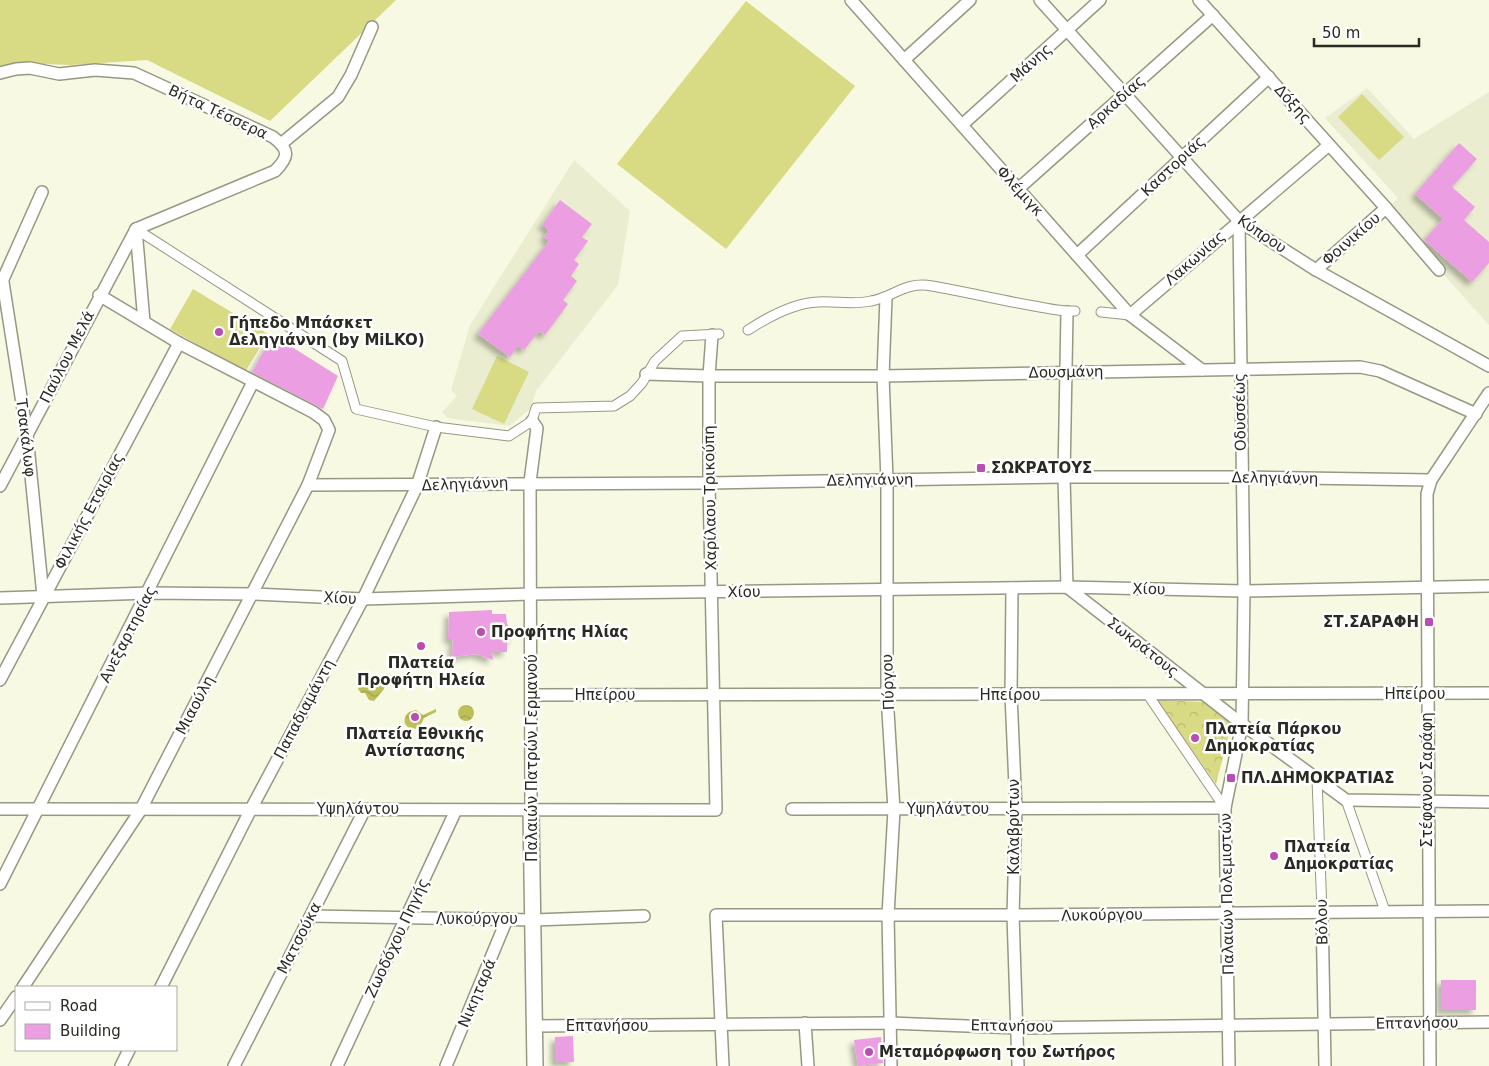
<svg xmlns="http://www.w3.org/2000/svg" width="1489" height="1066" font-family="'DejaVu Sans',sans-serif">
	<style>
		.built { fill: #ebedd0 }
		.grass { fill: #d8db83 }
		.forest { fill: url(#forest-crowns) }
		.water { fill: url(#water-waves) }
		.building { fill: #ec9ee2; filter: url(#shadow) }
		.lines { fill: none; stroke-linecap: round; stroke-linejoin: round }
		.pedestrian-casing { stroke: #979884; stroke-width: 11 }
		.minor-casing { stroke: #979884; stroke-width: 14 }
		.tertiary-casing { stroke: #979884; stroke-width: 18 }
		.pedestrian { stroke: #fff; stroke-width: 9 }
		.minor { stroke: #fff; stroke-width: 11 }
		.tertiary { stroke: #fff; stroke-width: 15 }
		.poi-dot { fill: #b94eb0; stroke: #fff; stroke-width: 2 }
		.labels { text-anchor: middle; stroke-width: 5; stroke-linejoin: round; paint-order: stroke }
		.street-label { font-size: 15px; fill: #292a22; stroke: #fff }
		.poi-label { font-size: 15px; font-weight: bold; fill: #292a22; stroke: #fff; text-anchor: start }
	</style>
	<defs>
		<pattern id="forest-crowns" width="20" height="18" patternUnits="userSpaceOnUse" patternTransform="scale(1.25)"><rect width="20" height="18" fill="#d8db83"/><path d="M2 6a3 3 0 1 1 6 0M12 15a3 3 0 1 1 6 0" fill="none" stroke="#b9bc71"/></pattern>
		<pattern id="water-waves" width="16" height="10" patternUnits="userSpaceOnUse" patternTransform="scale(1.25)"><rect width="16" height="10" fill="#bdbf58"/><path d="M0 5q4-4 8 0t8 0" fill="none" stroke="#a2a44c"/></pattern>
		<filter id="shadow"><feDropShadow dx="-4.5" dy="4.5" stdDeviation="2.5" flood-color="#0004"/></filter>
	</defs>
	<rect width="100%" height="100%" fill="#f8f9e3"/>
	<g class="built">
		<path d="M1367 88 1414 139 1489 92V325L1386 210 1398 198 1325 118Z"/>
		<path d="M574 160 630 211 618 285 536 391 531 408 510 426 447 418 442 412 457 396 451 390 470 325Z"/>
	</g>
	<g class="grass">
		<path d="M0 0H396L270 121 147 60 71 65 17 63 0 68Z"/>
		<path d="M746 1 855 86 726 249 617 164Z"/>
		<path d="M1362 94 1404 137 1379 160 1338 117Z"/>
		<path d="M193 289 268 334 245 372 170 329Z"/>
		<path d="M497 356 529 372 504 424 472 409Z"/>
	</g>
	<path class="forest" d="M1157 700 1207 702 1232 723 1216 784Z"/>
	<g class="water">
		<path d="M367 675 373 679 382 675 387 680 384 689 374 701 369 700 365 693H361L358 689 361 681Z"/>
		<circle cx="466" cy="713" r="8"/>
		<path d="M436 709V712L424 718 419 729 409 728C403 724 403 717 409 712L416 710 423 715Z"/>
	</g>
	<g class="building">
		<path d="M1459 143 1477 159 1452 187 1475 207 1464 220 1489 242V263L1472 282 1424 240 1443 219 1415 194Z"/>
		<path d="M560 200 592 224 582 237 588 241 574 260 579 264 571 276 577 281 563 300 568 304 545 335 539 331 524 350 518 346 510 357 478 334 549 241 544 237 549 230 542 225Z"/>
		<path d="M273 335 338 376 323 409 252 372Z"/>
		<path d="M492 610V614H506L507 624 513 630V637L507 643V652H492L493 660 476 654 452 657 453 639H448L449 612Z"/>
		<rect x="1441" y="980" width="35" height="30"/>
		<path d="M573 1036 574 1062H555V1037Z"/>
		<path d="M881 1037 883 1063 858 1066 854 1040Z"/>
	</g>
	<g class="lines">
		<defs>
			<g id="pedestrian">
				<path d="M136 229 342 361 356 409 436 427 509 436 532 421 536 408 614 406 630 396 642 383 655 361 682 336 719 334"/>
				<path d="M1101 312 1130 315"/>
				<path d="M748 330C768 317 793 303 818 302 836 301 853 305 871 301 894 297 905 281 932 286 966 292 1000 300 1034 306 1047 308 1061 312 1075 311"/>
				<path d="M1148 695 1225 808"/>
				<path d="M1317 779 1322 912"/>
				<path d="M1346 800 1385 911"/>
			</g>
			<g id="minor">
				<path d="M851 0 1130 315 1202 370"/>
				<path d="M1040 0 1239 221 1316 270 1489 366"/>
				<path d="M1199 0 1386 208 1439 270"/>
				<path d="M904 60 970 0"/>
				<path d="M0 73 16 69 30 68 59 74 95 70 134 73 273 137C290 150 289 157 275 171L136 229"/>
				<path d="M962 125 1100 0"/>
				<path d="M281 144 338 97 351 75 372 27"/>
				<path d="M1018 189 1213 15"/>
				<path d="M136 229 144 322"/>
				<path d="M1077 255 1269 77"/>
				<path d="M1316 270 1386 208"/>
				<path d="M0 280 3 282 27 435 43 596"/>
				<path d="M0 286 42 192"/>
				<path d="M886 298 883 376 887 480V695L894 810 888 915 891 1066"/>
				<path d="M1067 312 1064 477 1067 587"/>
				<path d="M1130 315 1329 145"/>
				<path d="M646 374 709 376H883L1360 367 1380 371 1476 414"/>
				<path d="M308 485 709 483 1064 477H1241L1431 480"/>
				<path d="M0 486 136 229"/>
				<path d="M1067 587 1242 724 1346 800 1489 802"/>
				<path d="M1012 588 1011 695 1016 809 1013 915 1018 1066"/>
				<path d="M0 598 149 593 253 594 363 599 531 594 1067 587 1244 591 1489 586"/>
				<path d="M0 680 179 343"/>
				<path d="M531 695 1489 693"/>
				<path d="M0 809 716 810 709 483V376L712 335"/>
				<path d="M792 809 1225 808"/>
				<path d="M531 811 530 482 537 428 532 421"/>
				<path d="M0 884 253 382"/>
				<path d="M1322 912 1325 1066"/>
				<path d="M311 916 534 920 644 916"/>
				<path d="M23 987 140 811 308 485 329 430 324 420 313 412 179 343 99 295"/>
				<path d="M161 987 251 809 363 599 417 486 436 427"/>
				<path d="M0 1020 16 997"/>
				<path d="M805 1023 808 1066"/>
				<path d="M534 1026 890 1023 1018 1028 1489 1022"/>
				<path d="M121 1066 129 1050"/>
				<path d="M234 1066 365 809"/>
				<path d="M337 1066 456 810"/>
				<path d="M446 1066 507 919"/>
				<path d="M723 1066 716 915H1013L1489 911"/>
				<path d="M1229 1066 1225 808 1242 724 1244 591 1239 221"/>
				<path d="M1430 1066 1427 494 1431 480 1489 393"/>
			</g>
			<path id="tertiary" d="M531 811 535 1066"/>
		</defs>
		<use href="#pedestrian" class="pedestrian-casing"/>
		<use href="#minor" class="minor-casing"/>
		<use href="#tertiary" class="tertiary-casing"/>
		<use href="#pedestrian" class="pedestrian"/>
		<use href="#minor" class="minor"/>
		<use href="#tertiary" class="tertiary"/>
	</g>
	<g class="poi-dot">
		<circle cx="219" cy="332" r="5"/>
		<rect x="976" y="463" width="10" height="10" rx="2.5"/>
		<rect x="1424" y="617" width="10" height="10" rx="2.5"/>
		<circle cx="481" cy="632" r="5"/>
		<circle cx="421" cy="646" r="5"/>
		<circle cx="415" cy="717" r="5"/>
		<circle cx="1195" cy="738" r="5"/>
		<rect x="1226" y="773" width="10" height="10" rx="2.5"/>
		<circle cx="1274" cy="856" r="5"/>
		<circle cx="869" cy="1052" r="5"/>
	</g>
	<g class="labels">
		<g class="street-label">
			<text transform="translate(1031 63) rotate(-42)" y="5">Μάνης</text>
			<text transform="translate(1116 102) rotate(-42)" y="5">Αρκαδίας</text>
			<text transform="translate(1293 104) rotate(48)" y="5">Δόξης</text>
			<text transform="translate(218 112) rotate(25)" y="5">Βήτα Τέσσερα</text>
			<text transform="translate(1173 166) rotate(-43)" y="5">Καστοριάς</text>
			<text transform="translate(1020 191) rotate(48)" y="5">Φλέμιγκ</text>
			<text transform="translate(1262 234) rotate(34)" y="5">Κύπρου</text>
			<text transform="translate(1351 239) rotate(-41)" y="5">Φοινικίου</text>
			<text transform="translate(1195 258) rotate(-41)" y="5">Λακωνίας</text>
			<text transform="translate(67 357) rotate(-63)" y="5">Παύλου Μελά</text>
			<text transform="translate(1066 372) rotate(-1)" y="5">Δουσμάνη</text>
			<text transform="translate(1240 412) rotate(-91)" y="5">Οδυσσέως</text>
			<text transform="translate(26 438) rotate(83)" y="5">Τσακάλωφ</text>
			<text transform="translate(1275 478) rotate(1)" y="5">Δεληγιάννη</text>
			<text transform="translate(870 480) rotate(-1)" y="5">Δεληγιάννη</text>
			<text transform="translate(465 484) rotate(-2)" y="5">Δεληγιάννη</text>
			<text transform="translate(710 498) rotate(-91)" y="5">Χαρίλαου Τρικούπη</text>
			<text transform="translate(89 511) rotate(-62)" y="5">Φιλικής Εταιρίας</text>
			<text transform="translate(1149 589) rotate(1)" y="5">Χίου</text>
			<text transform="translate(744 592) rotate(-1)" y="5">Χίου</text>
			<text transform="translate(340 598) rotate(3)" y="5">Χίου</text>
			<text transform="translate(128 634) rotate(-63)" y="5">Ανεξαρτησίας</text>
			<text transform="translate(1143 647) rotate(38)" y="5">Σωκράτους</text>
			<text transform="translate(888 682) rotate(-92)" y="5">Πύργου</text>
			<text x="1415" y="699">Ηπείρου</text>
			<text x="605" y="700">Ηπείρου</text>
			<text x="1010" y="700">Ηπείρου</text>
			<text transform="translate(195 705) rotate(-62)" y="5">Μιαούλη</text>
			<text transform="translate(304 709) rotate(-62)" y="5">Παπαδιαμάντη</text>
			<text transform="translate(532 758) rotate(-90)" y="5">Παλαιών Πατρών Γερμανού</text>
			<text transform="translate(1427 780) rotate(-90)" y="5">Στέφανου Σαράφη</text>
			<text x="358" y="814">Υψηλάντου</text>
			<text x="948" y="814">Υψηλάντου</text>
			<text transform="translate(1014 827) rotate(-90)" y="5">Καλαβρύτων</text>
			<text transform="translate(1227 894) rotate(-91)" y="5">Παλαιών Πολεμιστών</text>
			<text transform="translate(1102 915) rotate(-1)" y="5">Λυκούργου</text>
			<text x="477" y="924">Λυκούργου</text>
			<text transform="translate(1322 922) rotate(-91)" y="5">Βόλου</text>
			<text transform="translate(299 938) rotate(-63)" y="5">Ματσούκα</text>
			<text transform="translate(397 938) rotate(-65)" y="5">Ζωοδόχου Πηγής</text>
			<text transform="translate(477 993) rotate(-67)" y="5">Νικηταρά</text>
			<text transform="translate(1417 1023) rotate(-1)" y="5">Επτανήσου</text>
			<text x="607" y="1031">Επτανήσου</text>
			<text transform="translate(1012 1026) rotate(1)" y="5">Επτανήσου</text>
		</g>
		<g class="poi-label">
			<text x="229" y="328">Γήπεδο Μπάσκετ<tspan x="229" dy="17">Δεληγιάννη (by MiLKO)</tspan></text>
			<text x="991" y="473">ΣΩΚΡΑΤΟΥΣ</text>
			<text x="1419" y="627" text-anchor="end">ΣΤ.ΣΑΡΑΦΗ</text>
			<text x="491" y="637">Προφήτης Ηλίας</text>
			<text x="421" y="668" text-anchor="middle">Πλατεία<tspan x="421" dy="17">Προφήτη Ηλεία</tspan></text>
			<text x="1205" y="734">Πλατεία Πάρκου<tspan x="1205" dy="17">Δημοκρατίας</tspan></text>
			<text x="415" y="739" text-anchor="middle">Πλατεία Εθνικής<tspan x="415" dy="17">Αντίστασης</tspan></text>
			<text x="1241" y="783">ΠΛ.ΔΗΜΟΚΡΑΤΙΑΣ</text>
			<text x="1284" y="852">Πλατεία<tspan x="1284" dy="17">Δημοκρατίας</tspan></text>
			<text x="879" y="1057">Μεταμόρφωση του Σωτήρος</text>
		</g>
	</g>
	<rect x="15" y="986" width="162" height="65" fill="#ffffff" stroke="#a9aaa7"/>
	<rect x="25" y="1002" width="25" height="8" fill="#ffffff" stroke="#a9aaa7"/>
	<text x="60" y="1011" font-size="15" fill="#292a22">Road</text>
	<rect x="25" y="1024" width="25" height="15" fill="#ec9ee2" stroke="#a9aaa7"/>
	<text x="60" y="1036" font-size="15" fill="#292a22">Building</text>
	<path d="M1314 38v8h105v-8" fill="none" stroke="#292a22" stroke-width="2.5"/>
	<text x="1322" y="38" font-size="15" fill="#292a22" stroke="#ffffff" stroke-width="4" paint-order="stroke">50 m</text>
</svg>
